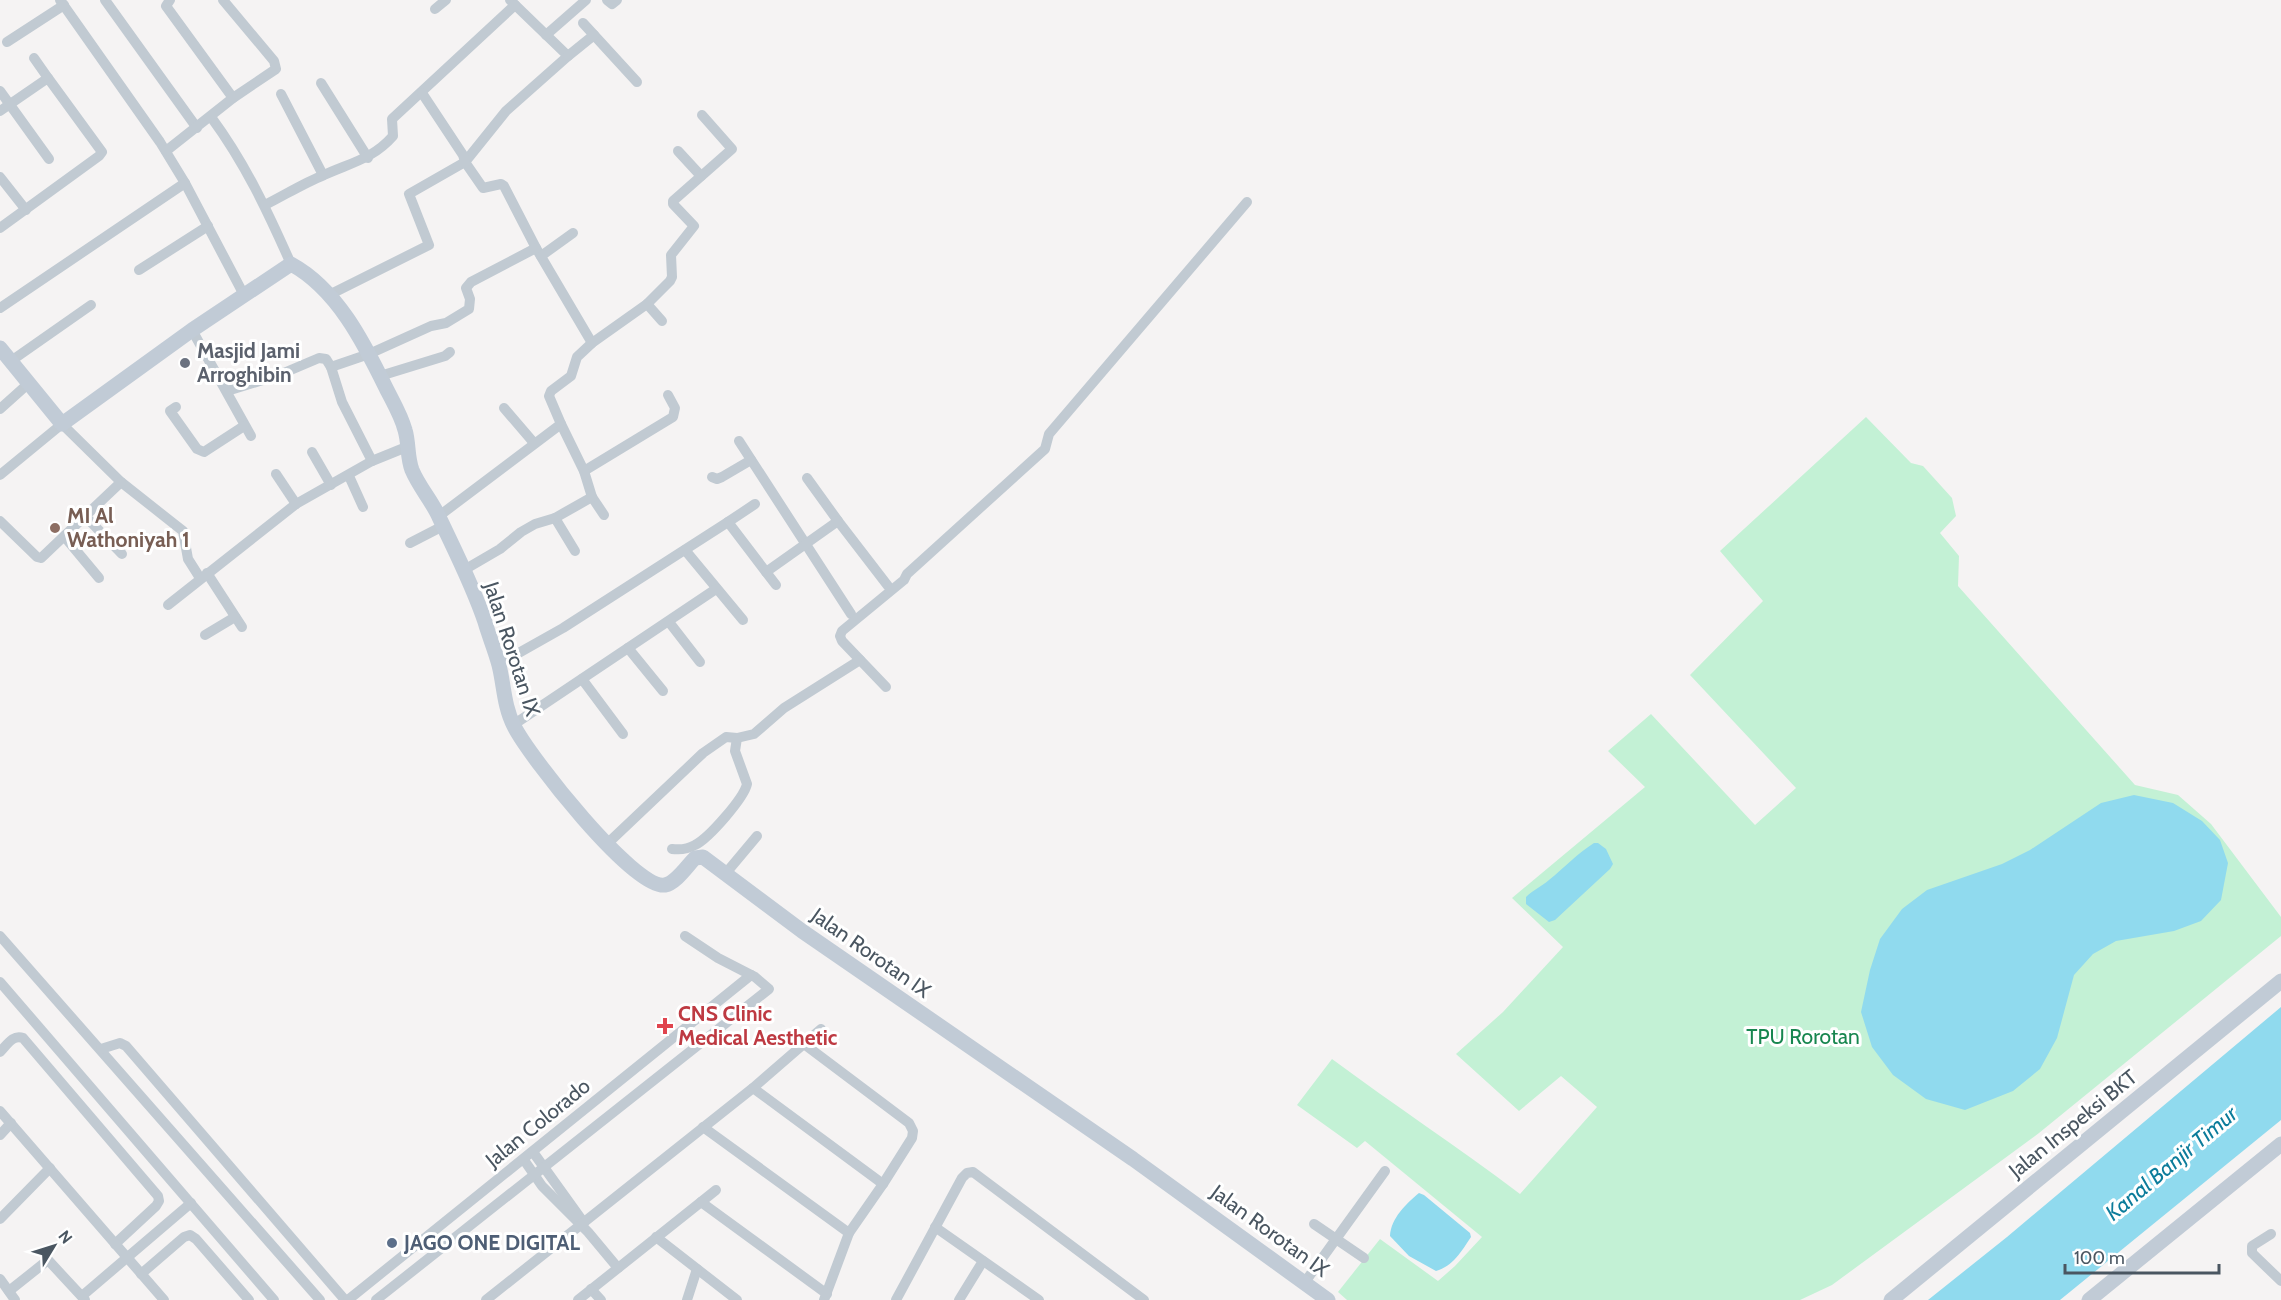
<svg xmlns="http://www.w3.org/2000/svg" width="2281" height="1300" font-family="Cabin,sans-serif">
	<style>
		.green { fill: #c3f1d5 }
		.water { fill: #90daee }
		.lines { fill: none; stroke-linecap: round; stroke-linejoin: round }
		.street { stroke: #c1cad2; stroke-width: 10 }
		.secondary { stroke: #c1cbd6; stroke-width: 15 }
		.worship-dot { fill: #6b7280; stroke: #fff; stroke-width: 2 }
		.education-dot { fill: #8d6e63; stroke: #fff; stroke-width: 2 }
		.health-dot { fill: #e0444e; stroke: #fff; stroke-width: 2 }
		.service-dot { fill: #5c6f8a; stroke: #fff; stroke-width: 2 }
		.labels { text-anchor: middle; stroke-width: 6; stroke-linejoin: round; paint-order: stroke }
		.worship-label { font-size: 21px; font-weight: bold; fill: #5b616d; stroke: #fff; text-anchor: start }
		.education-label { font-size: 21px; font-weight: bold; fill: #785e54; stroke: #fff; text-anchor: start }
		.street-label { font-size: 21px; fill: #4a5661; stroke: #fff }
		.health-label { font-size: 21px; font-weight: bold; fill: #be3a42; stroke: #fff; text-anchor: start }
		.park-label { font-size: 21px; fill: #17864f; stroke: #fff }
		.service-label { font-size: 21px; font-weight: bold; fill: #4e5e75; stroke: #fff; text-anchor: start }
		.water-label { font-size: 22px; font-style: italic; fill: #0c7c9b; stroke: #fff }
	</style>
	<rect width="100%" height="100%" fill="#f5f3f3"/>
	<path class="green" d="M1866 417 1911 463 1923 466 1952 498 1956 516 1940 533 1959 556 1958 586 2135 785 2178 795 2211 824 2281 917V936L2039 1133 1832 1285 1800 1300H1347L1338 1292 1380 1239 1438 1281 1455 1266 1482 1237 1365 1141 1357 1148 1297 1105 1332 1059C1394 1105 1458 1147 1520 1194L1597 1107 1561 1076 1519 1111 1456 1054 1503 1012 1563 947 1512 898 1645 787 1608 751 1651 714 1755 825 1796 788 1690 675 1763 601 1720 551Z"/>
	<g class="water">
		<path d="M2134 795 2173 803 2202 821 2220 840 2228 863 2221 900 2201 921 2174 931 2116 941 2093 954 2074 975 2057 1038 2040 1069 2013 1091 1965 1110 1926 1099 1893 1075 1872 1047 1861 1012 1870 970 1880 939 1902 909 1927 890 2002 864 2030 850 2101 803Z"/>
		<path d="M1594 843H1598L1606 849 1613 864 1610 869 1555 920 1549 922 1526 904V897C1533 890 1542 886 1549 880 1565 867 1577 854 1594 843Z"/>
		<path d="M2281 1007V1120L2060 1300H1928L2007 1237Z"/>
		<path d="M1419 1193 1424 1195 1470 1233 1471 1237C1461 1252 1453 1266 1436 1271L1409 1256 1390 1236C1391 1218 1406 1204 1419 1193Z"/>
	</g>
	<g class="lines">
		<g class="street">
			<path d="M60 0 160 142 185 183 244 295"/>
			<path d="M105 0 197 128"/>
			<path d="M170 0 166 6 233 98"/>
			<path d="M510 0 568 56 506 111 465 162 483 188 501 184 504 186 536 248 592 343"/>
			<path d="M607 0 612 4 617 0"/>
			<path d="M435 9 446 0"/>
			<path d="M583 23 637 82"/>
			<path d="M546 35 586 0"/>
			<path d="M7 42 64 5"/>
			<path d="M568 56 594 35"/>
			<path d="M34 58 48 78"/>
			<path d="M321 83 368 158"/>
			<path d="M0 91 49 159"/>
			<path d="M281 94 323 175"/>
			<path d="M0 111 48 78 102 152 99 156 0 228"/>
			<path d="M211 117C245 163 268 212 291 264"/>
			<path d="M166 151 233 98 276 69 274 61 223 0"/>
			<path d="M678 151 701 176"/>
			<path d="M0 177 26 210"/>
			<path d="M265 205C285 195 304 183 324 175 350 163 373 159 393 136L392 119 515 5"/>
			<path d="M541 256 573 233"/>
			<path d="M139 270 208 226"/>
			<path d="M329 295 429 245 409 194 465 162 463 155 422 93"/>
			<path d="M647 304 662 321"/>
			<path d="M0 308 185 183"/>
			<path d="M192 330 251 436"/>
			<path d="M11 361 91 305"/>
			<path d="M331 367 342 402 372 461"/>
			<path d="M380 376 445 356 450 352"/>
			<path d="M227 391 279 375 319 358 326 359 331 367 369 354 431 326 446 323 469 309 470 299 466 288 471 282 536 248"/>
			<path d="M176 407 170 411 197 449 204 452 244 426"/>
			<path d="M504 408 534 443"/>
			<path d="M0 409 29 383"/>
			<path d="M739 441 851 614"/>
			<path d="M312 452 331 485"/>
			<path d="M584 471 673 417 675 408 668 395"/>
			<path d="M276 474 296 504"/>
			<path d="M0 475 62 424 121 482 183 531 188 559 200 578"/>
			<path d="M349 476 363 507"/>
			<path d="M712 477 717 479 722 477 751 460"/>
			<path d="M807 478 838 521"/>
			<path d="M592 497 604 515"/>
			<path d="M85 516 122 554"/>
			<path d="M439 516 561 424 549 396 551 391 571 376 577 357 592 343 647 304 670 281 672 277 671 255 694 226 673 204V201L732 149 702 115"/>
			<path d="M555 518 575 551"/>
			<path d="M0 521 37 557 41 558 121 482"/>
			<path d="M728 522 755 504"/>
			<path d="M64 536 99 578"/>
			<path d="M410 543 443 526"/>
			<path d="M685 550 743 620"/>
			<path d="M464 570 500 549 521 532 535 524 555 518 592 497 584 471 561 424"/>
			<path d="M766 572 776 585"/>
			<path d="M207 573 242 627"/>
			<path d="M168 605 296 504 372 461 409 446"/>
			<path d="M669 622 700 662"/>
			<path d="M205 635 235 617"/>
			<path d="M628 648 663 691"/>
			<path d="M499 664 563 628 728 522 766 572 838 521 888 586"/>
			<path d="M582 679 623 734"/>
			<path d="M886 687 842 641 840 636 842 631 904 580 907 574 1045 449 1049 434 1247 202"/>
			<path d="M513 725 716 589"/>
			<path d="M607 844 703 753 726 737 737 738"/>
			<path d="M672 849C680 850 688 849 695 845 709 838 744 798 747 784L735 751 737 738 754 734 784 708 860 660"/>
			<path d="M726 873 757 836"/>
			<path d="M0 936 320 1300"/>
			<path d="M0 982 274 1300"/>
			<path d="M804 1044 909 1123 913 1131 912 1138 883 1184 849 1233 824 1300"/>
			<path d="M101 1049 120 1043 126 1046 345 1300"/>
			<path d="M0 1052C7 1045 13 1034 23 1038L158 1196 159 1201 156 1206 115 1244"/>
			<path d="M753 1088 883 1184"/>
			<path d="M0 1111 164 1300"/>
			<path d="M703 1127 849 1233"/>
			<path d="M0 1135 11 1123"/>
			<path d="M533 1152 584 1223"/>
			<path d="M524 1160 542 1186 588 1232 618 1268"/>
			<path d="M701 1202 716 1190"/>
			<path d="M0 1219 50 1168"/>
			<path d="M1314 1224 1364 1258"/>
			<path d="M935 1227 1039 1300"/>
			<path d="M2271 1234 2252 1246V1253L2281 1281"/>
			<path d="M656 1237 737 1300"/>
			<path d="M141 1274 184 1237 190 1235 196 1239 249 1300"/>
			<path d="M0 1279 15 1300"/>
			<path d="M1305 1282 1385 1171"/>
			<path d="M591 1289 601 1300"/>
			<path d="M9 1291 48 1260 85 1300"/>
			<path d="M82 1296 191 1203"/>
			<path d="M348 1300 751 975"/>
			<path d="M376 1300 769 989 755 977 718 958 685 936"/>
			<path d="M486 1300 753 1088 821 1029"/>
			<path d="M578 1300 701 1202 827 1294"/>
			<path d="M687 1300 697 1269"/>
			<path d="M896 1300 962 1178 967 1173 973 1172 1144 1300"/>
			<path d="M959 1300 983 1261"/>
		</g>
		<g class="secondary">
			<path d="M0 348 62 424 192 330 291 264C337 289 364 343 386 388 393 402 401 415 405 430 409 443 407 457 412 470 419 487 432 501 439 517 455 551 473 586 485 622 489 636 495 650 499 665 504 685 504 707 514 726 528 755 634 890 665 885 676 883 687 866 695 858L703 857 802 931 1133 1159 1328 1300"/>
			<path d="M1891 1300 2281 981"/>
			<path d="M2089 1300 2281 1144"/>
		</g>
	</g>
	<circle class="worship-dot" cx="185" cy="363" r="6"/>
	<circle class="education-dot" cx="55" cy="528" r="6"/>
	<path class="health-dot" d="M662 1017h6v6h6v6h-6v6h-6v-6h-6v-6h6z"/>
	<circle class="service-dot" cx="392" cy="1243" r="6"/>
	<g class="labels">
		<g class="worship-label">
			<text x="197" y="358">Masjid Jami<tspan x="197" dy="24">Arroghibin</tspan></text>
		</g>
		<g class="education-label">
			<text x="67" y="523">MI Al<tspan x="67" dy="24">Wathoniyah 1</tspan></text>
		</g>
		<g class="street-label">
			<text transform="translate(512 649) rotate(72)" y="7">Jalan Rorotan IX</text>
			<text transform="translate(871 953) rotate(35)" y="7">Jalan Rorotan IX</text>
			<text transform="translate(538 1123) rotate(-39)" y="7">Jalan Colorado</text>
			<text transform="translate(2073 1124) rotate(-39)" y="7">Jalan Inspeksi BKT</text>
			<text transform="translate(1270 1231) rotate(36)" y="7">Jalan Rorotan IX</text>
		</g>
		<g class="health-label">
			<text x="678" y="1021">CNS Clinic<tspan x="678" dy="24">Medical Aesthetic</tspan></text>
		</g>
		<g class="park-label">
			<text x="1803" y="1044">TPU Rorotan</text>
		</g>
		<g class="service-label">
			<text x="404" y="1250">JAGO ONE DIGITAL</text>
		</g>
		<g class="water-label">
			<text transform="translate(2171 1163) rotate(-40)" y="8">Kanal Banjir Timur</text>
		</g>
	</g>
	<g transform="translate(54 1246) rotate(52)" stroke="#ffffff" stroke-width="4.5" paint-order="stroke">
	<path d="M0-4.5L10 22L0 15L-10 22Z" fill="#4a5661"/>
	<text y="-9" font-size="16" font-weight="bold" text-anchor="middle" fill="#4a5661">N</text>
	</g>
	<path d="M2065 1264v9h154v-9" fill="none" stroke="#4a5661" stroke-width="3"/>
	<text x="2074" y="1264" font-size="18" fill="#4a5661" stroke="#ffffff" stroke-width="4.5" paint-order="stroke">100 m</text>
</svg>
